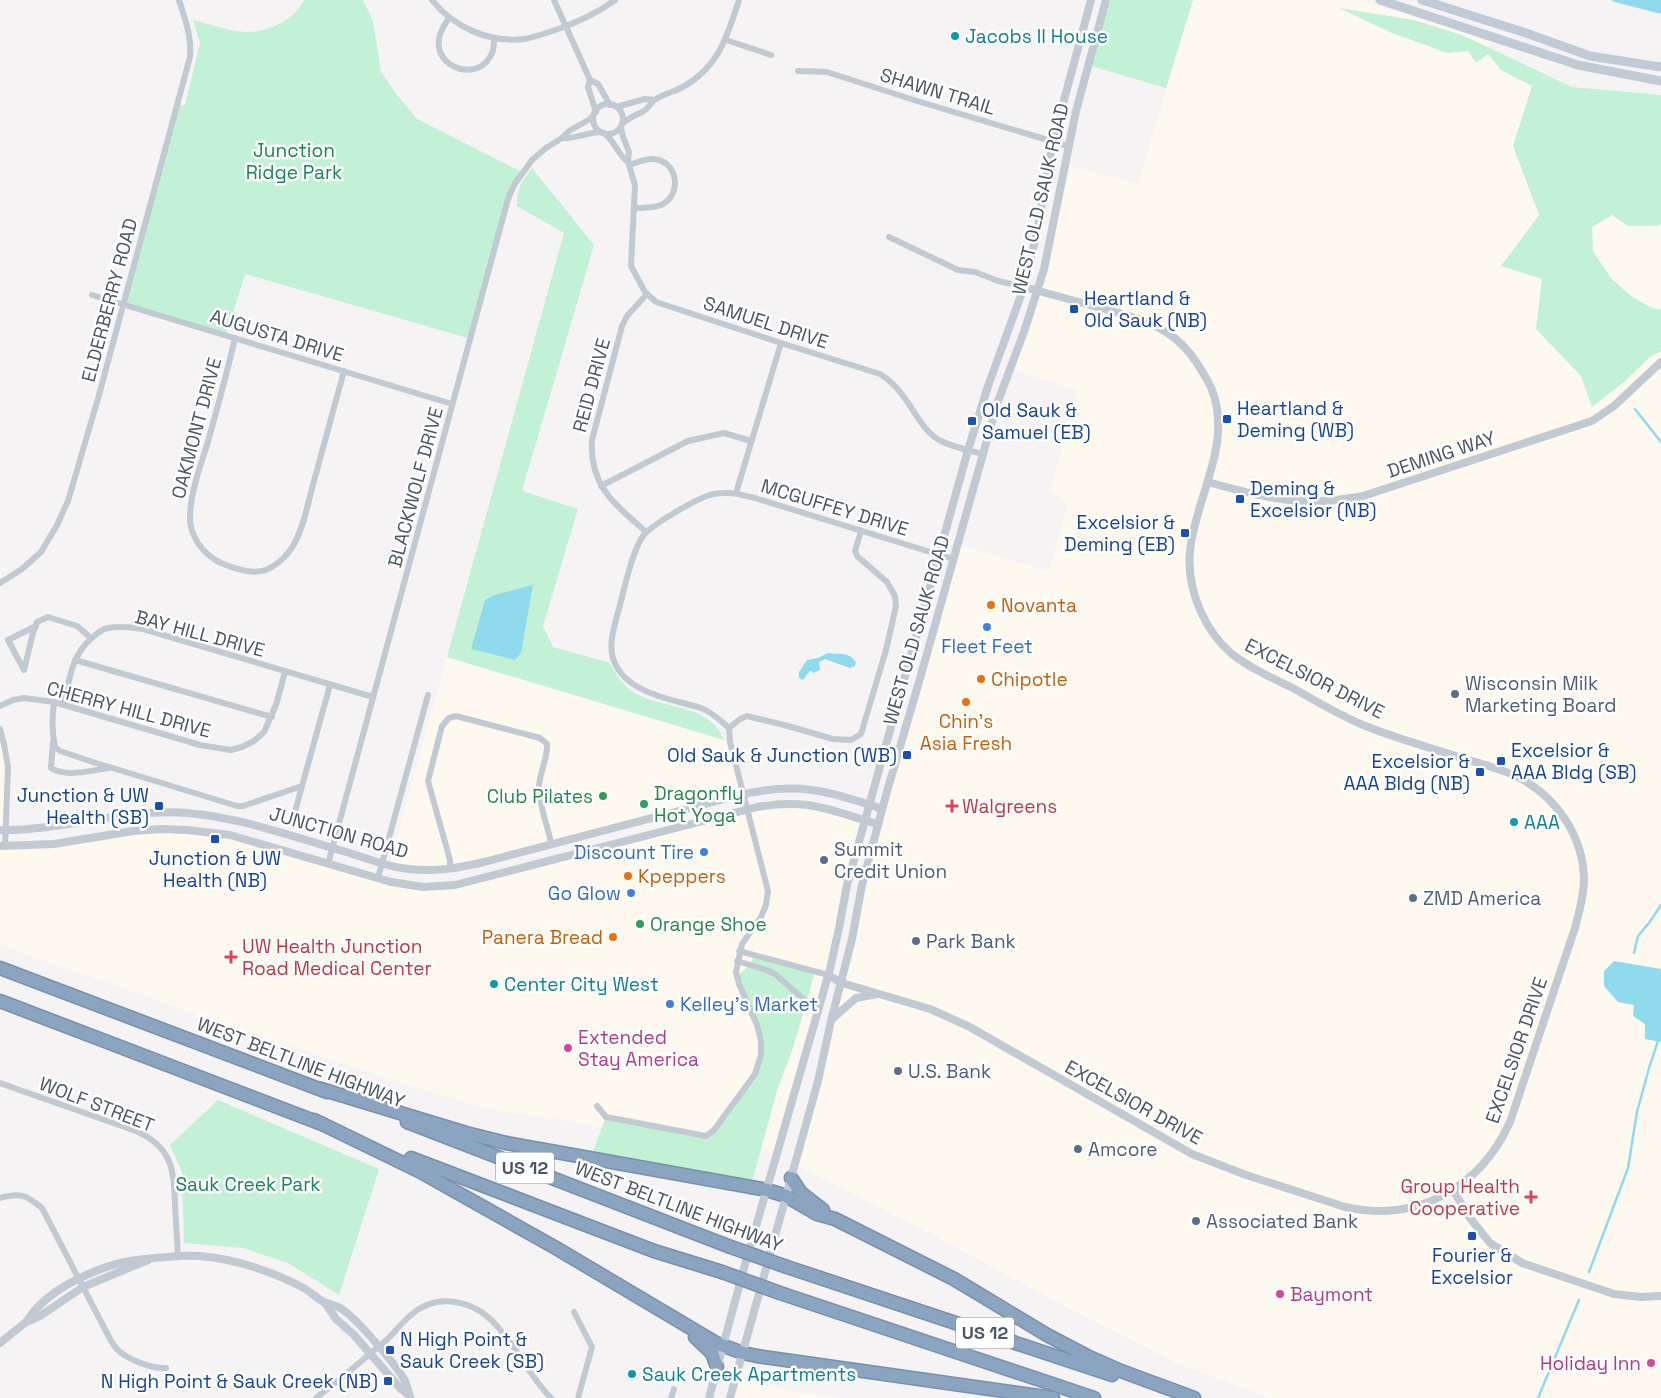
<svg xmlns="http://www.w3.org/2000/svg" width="1661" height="1398" font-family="'Space Grotesk',sans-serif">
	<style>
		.commercial { fill: #fdf9ef }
		.green { fill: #c3f1d5 }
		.water { fill: #90daee }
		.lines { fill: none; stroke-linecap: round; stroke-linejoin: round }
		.stream { stroke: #90daee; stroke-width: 2.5 }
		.motorway-casing { stroke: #7690ad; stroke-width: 15 }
		.minor { stroke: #c1cad2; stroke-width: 6 }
		.tertiary { stroke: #c1cad2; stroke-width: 8 }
		.secondary { stroke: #c1cbd6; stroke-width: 9 }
		.motorway { stroke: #8ba5c1; stroke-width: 12 }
		.motorway-bridge-casing { stroke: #7690ad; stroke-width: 15; stroke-linecap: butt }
		.motorway-bridge { stroke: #8ba5c1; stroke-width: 12 }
		.culture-dot { fill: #0f9aa8; stroke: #fff; stroke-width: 2 }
		.transit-dot { fill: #1a4fb4; stroke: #fff; stroke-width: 2 }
		.food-dot { fill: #e8710a; stroke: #fff; stroke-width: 2 }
		.shop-dot { fill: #3f7fe0; stroke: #fff; stroke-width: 2 }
		.service-dot { fill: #5c6f8a; stroke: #fff; stroke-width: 2 }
		.leisure-dot { fill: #2e9e5b; stroke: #fff; stroke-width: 2 }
		.health-dot { fill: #e0444e; stroke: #fff; stroke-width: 2 }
		.hotel-dot { fill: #d1479c; stroke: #fff; stroke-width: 2 }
		.labels { text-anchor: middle; stroke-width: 5; stroke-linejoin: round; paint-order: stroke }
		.shield { fill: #fff; stroke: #808990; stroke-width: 1 }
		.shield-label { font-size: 18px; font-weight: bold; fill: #4a5661 }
		.culture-label { font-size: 19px; fill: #0d838f; stroke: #fff; text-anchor: start }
		.street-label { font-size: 19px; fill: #4a5661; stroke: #fff }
		.park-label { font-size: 19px; fill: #17864f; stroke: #fff }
		.transit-label { font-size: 19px; fill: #164399; stroke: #fff; text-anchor: start }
		.food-label { font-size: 19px; fill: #c56008; stroke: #fff; text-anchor: start }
		.shop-label { font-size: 19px; fill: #366cbe; stroke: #fff; text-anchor: end }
		.service-label { font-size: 19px; fill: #4e5e75; stroke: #fff; text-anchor: start }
		.leisure-label { font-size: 19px; fill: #27864d; stroke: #fff; text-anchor: start }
		.health-label { font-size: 19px; fill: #be3a42; stroke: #fff; text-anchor: start }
		.hotel-label { font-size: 19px; fill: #b23c85; stroke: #fff; text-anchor: start }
	</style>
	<rect width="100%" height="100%" fill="#f5f3f3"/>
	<g class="commercial">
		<path d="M1193 0H1360L1472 35 1489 42 1488 54 1532 86 1513 146 1661 191V1398H1270L1176 1363 1036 1291 922 1229 794 1164 862 885 958 545 1049 571 1068 504 1050 491 1078 391 1010 368 1038 291 1064 165 1138 184Z"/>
		<path d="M447 657 730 742 744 794 450 869 389 865Z"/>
		<path d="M0 729 8 767 6 830H0Z"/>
		<path d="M794 804 865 820 839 928 776 1154 478 1107 264 1038 0 945V847L30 846 133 831 208 832 391 882 437 887 757 807Z"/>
		<path d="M735 1377 795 1392 844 1398H730Z"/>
	</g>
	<g class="green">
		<path d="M304 0H363L373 21 381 72 397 95 417 119 522 172 514 185 471 339 245 274 226 335 123 303 177 105H185L200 43 193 20C224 28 249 40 279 24 291 18 298 11 304 0Z"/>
		<path d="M1106 0H1193L1166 88 1088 65Z"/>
		<path d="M1339 8 1414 20 1462 35 1572 87 1661 95V224L1658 226H1628L1612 215 1592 227 1593 251 1611 278 1631 296 1650 307 1661 310V351L1650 357 1624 382 1592 407 1581 376 1536 329 1542 279 1501 266 1539 215 1513 146 1532 86 1501 70 1488 54 1476 63 1468 51 1447 53 1392 33Z"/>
		<path d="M532 168 594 245 522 491 578 509 543 626 553 647 610 663C616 675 623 686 635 693 664 710 710 703 724 740L447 657 564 233 517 206C516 189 522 181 532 168Z"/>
		<path d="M754 955 815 972 794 1045 777 1091 753 1178 750 1184 590 1159 606 1117 705 1135 714 1130 755 1074 761 1041 736 977 750 965Z"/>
		<path d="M218 1100 379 1169 339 1295 288 1263 243 1248 184 1243 182 1172 170 1145Z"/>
	</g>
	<g class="water">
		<path d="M1611 0H1661V14L1615 2Z"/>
		<path d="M533 585 521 653 515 660 471 649 485 600 495 595Z"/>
		<path d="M828 653C840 655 848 651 856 662L855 666 850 668 825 659 819 662 820 670 813 673 812 671H810L803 680 799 678V672L807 660 818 658Z"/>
		<path d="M1614 961 1661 969V1042L1645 1039V1024L1633 1016 1634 1005 1618 1002 1604 986V971Z"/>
	</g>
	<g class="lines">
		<g class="stream">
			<path d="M1635 409 1661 442"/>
			<path d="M1634 953 1638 936 1649 923 1661 905"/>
			<path d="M1589 1272 1628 1168 1637 1112 1649 1068 1658 1041 1661 1037"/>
			<path d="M1538 1398 1579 1300"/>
		</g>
		<defs>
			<g id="motorway">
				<path d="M0 968 327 1092"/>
				<path d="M0 1001 322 1124"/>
				<path d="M321 1089 466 1133 506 1143 767 1190 786 1196 817 1214 835 1219 954 1279 1047 1335 1087 1356 1121 1371 1194 1398"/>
				<path d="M314 1120 419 1171 556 1248 716 1343 743 1353 757 1356 1053 1398"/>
				<path d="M407 1122 728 1246"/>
				<path d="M411 1158 654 1251 722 1272"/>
				<path d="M791 1178 801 1193 823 1210"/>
				<path d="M787 1267 1112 1375"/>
				<path d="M780 1293 1094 1398"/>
				<path d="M695 1337 712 1353 717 1367"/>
			</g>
		</defs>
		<use href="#motorway" class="motorway-casing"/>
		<g class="minor">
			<path d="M432 0C453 27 489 43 524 39 536 37 549 32 561 28 580 21 599 12 615 0"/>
			<path d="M554 0 590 80 598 84 610 105"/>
			<path d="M449 18C445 24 440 31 439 39 434 69 480 83 492 53 494 49 494 42 494 38"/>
			<path d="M726 40 771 55"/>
			<path d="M798 71 827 72 917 101 1068 146"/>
			<path d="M590 80 588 87 596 112"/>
			<circle cx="608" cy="119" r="15"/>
			<path d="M616 107 645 99 654 100"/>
			<path d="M622 124C629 117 638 115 645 110 650 107 651 101 656 99 664 94 673 92 681 88 718 68 727 38 739 0"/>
			<path d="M621 127 622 134 629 152 628 162 635 185 631 266 645 292 656 302 781 343 880 374C888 379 894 384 900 392 913 407 921 429 939 440 952 447 968 450 983 454"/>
			<path d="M604 133C615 141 617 154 628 162"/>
			<path d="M562 138C576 139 587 132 601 132"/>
			<path d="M629 165C636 163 644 159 652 159 677 159 684 194 661 205 653 208 643 208 634 208"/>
			<path d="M889 237 958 270 975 272 998 281 1024 287"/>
			<path d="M92 295 452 404"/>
			<path d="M235 338C227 374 217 409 207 445 200 467 191 491 190 515 189 535 202 554 221 563 236 569 256 577 272 567 280 562 288 554 293 546 304 527 308 502 314 481 324 444 334 408 344 371"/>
			<path d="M601 486 688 441 724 433 751 441"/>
			<path d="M736 493 781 343"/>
			<path d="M646 532C615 504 589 486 592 440L622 326 627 316 647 294"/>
			<path d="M0 583 22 569 41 552 57 525 68 501 99 395 190 57C192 37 185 19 179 0"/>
			<path d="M36 626 8 640 24 670 33 633 37 622 48 617 77 626 91 638"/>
			<path d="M75 660 272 717"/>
			<path d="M54 702C52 717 52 733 55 747L60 751 96 763 237 806H243L302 786 330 685"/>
			<path d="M64 704C69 680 72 654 92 638 96 634 103 629 108 628 120 626 132 627 143 629L373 697"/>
			<path d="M0 706 13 700 24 698 54 702 200 745 231 750 242 747 254 741 264 732 276 705 285 672"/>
			<path d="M729 728C721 721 711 711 701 708 672 699 627 694 614 661 607 644 616 621 620 605 625 586 632 552 643 536 651 525 693 501 707 496 712 494 719 493 725 493 735 492 746 496 755 498L953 559"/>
			<path d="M0 729 4 744 8 767 5 847"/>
			<path d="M53 742 51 768C67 778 92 770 109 768"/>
			<path d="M293 819 302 786"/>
			<path d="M328 864 508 199 514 185 532 160 546 148 562 138 569 131 590 119 594 114"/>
			<path d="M450 869V860L428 781 442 726 449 718 456 716 540 738 547 744C548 758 540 771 539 786 538 803 548 826 551 843"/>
			<path d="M378 878 428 695"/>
			<path d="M739 951 828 975"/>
			<path d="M737 961 767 970 775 974 817 1011"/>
			<path d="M0 1083 136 1131C172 1147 174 1169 175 1205 176 1222 177 1239 178 1256"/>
			<path d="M597 1106 606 1117 706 1136 714 1130 755 1074 761 1055V1041L757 1025 739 984 736 972 742 944 761 917 766 905 768 891 730 742 729 728 740 719 747 716 788 726 833 739 851 740 861 734 886 650 896 606 895 596 887 582 857 556 855 551 861 531"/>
			<path d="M0 1198C20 1192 26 1195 42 1208L110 1339C112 1342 114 1346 117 1349 126 1359 152 1369 166 1368"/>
			<path d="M574 1312 592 1347 578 1398"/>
			<path d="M316 1398C339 1380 362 1361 384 1342 394 1334 401 1323 411 1315 437 1292 474 1300 496 1325 517 1347 529 1376 551 1398"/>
			<path d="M671 1398 674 1389"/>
		</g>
		<g class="tertiary">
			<path d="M1208 482C1265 498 1303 508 1363 496L1592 421 1614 406 1661 362"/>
			<path d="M0 830C63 831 125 808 188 813 242 818 295 837 346 852 367 858 387 867 409 869 435 872 458 868 484 862L736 796C795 781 827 790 882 809"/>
			<path d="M0 846 54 844 133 831 162 829 187 830 230 835 391 882 423 887 455 885 757 807C774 804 791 803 807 805 831 808 855 818 878 824"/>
			<path d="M828 975 842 983 930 1009 968 1026 1192 1154 1246 1175 1345 1207C1417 1223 1480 1188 1510 1122L1575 928C1579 912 1584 896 1584 879 1583 836 1557 798 1520 778 1504 770 1485 765 1468 760 1435 749 1401 740 1368 727 1342 717 1317 702 1293 688 1272 678 1250 668 1232 654 1218 642 1207 626 1200 610 1192 591 1188 572 1190 551 1195 498 1233 445 1212 390 1210 384 1206 378 1203 373 1194 357 1182 342 1166 332 1147 320 1123 314 1101 308 1075 301 1050 294 1024 287"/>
			<path d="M832 1019 856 998 877 994"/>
			<path d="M1453 1190 1470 1218 1490 1243 1522 1263 1614 1294 1641 1297 1661 1296"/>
			<path d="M325 1303 336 1319 354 1335 401 1389 409 1395"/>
			<path d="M26 1322C42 1298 65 1284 91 1273 114 1263 130 1260 154 1258 169 1257 184 1255 199 1256 236 1259 271 1271 304 1288 310 1292 316 1297 322 1301 329 1305 337 1305 343 1310 357 1319 398 1367 405 1381 407 1386 408 1391 410 1396"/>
			<path d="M0 1343 26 1322 40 1316 83 1287 148 1260"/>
			<path d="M709 1398 744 1268 830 969 839 928 847 885 968 450 988 386 1024 287 1036 236 1053 141 1091 0"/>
			<path d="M730 1398 818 1081 831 1021 852 939 862 885 886 795 921 675 997 404 1025 329 1044 269 1076 111 1106 0"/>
		</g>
		<g class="secondary">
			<path d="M1380 0 1578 65 1661 81"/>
			<path d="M1422 0 1526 33 1590 56 1661 67"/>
		</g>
		<use href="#motorway" class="motorway"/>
		<defs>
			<g id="motorway-bridge">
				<path d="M728 1246 787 1267"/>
				<path d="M722 1272 780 1293"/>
			</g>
		</defs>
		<use href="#motorway-bridge" class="motorway-bridge-casing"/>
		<use href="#motorway-bridge" class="motorway-bridge"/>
	</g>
	<g class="culture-dot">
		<circle cx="955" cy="36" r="5"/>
		<circle cx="1514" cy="822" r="5"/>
		<circle cx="494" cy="984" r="5"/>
		<circle cx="632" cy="1374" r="5"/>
	</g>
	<g class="transit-dot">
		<rect x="1069" y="304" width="10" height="10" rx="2.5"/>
		<rect x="1222" y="414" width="10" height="10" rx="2.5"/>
		<rect x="967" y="416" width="10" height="10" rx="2.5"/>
		<rect x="1235" y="494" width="10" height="10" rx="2.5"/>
		<rect x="1180" y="528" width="10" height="10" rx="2.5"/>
		<rect x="902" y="750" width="10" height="10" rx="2.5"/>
		<rect x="1496" y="756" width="10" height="10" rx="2.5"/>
		<rect x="1475" y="767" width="10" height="10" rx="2.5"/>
		<rect x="154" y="801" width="10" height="10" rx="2.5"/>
		<rect x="210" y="834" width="10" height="10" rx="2.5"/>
		<rect x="1467" y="1231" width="10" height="10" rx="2.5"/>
		<rect x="385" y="1345" width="10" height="10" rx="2.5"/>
		<rect x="383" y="1376" width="10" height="10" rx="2.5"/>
	</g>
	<g class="food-dot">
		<circle cx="991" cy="605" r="5"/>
		<circle cx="981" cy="679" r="5"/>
		<circle cx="966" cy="702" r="5"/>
		<circle cx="628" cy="876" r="5"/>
		<circle cx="613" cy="937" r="5"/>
	</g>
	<g class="shop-dot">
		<circle cx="987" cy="627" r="5"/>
		<circle cx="704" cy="852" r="5"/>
		<circle cx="631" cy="893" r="5"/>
		<circle cx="670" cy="1004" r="5"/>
	</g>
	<g class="service-dot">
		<circle cx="1455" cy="694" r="5"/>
		<circle cx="824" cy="860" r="5"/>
		<circle cx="1413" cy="898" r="5"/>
		<circle cx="916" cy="941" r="5"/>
		<circle cx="898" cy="1071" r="5"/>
		<circle cx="1078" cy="1149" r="5"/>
		<circle cx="1196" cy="1221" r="5"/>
	</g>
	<g class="leisure-dot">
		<circle cx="603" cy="796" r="5"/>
		<circle cx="644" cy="804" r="5"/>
		<circle cx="640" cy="924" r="5"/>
	</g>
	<g class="health-dot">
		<path d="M949.5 798.5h5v5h5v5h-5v5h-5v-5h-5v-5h5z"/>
		<path d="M228.5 949.5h5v5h5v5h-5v5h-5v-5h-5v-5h5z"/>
		<path d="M1528.5 1189.5h5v5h5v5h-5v5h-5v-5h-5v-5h5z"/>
	</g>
	<g class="hotel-dot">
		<circle cx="568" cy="1048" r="5"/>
		<circle cx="1280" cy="1294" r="5"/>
		<circle cx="1651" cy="1363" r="5"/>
	</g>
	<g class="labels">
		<g class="shield">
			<rect x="496" y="1152.5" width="58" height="31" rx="4"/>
			<rect x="956" y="1317.5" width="58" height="31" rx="4"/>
		</g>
		<g class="shield-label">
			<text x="525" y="1174">US 12</text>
			<text x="985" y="1339">US 12</text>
		</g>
		<g class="culture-label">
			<text x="965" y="43">Jacobs II House</text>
			<text x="1524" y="829">AAA</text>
			<text x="504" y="991">Center City West</text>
			<text x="642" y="1381">Sauk Creek Apartments</text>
		</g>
		<g class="street-label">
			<text transform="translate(938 91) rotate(17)" y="7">SHAWN TRAIL</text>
			<text transform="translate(1040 199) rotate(-77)" y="7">WEST OLD SAUK ROAD</text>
			<text transform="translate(109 300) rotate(-75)" y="7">ELDERBERRY ROAD</text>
			<text transform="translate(766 322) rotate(18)" y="7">SAMUEL DRIVE</text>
			<text transform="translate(277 335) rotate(17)" y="7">AUGUSTA DRIVE</text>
			<text transform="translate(591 385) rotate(-75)" y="7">REID DRIVE</text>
			<text transform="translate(196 428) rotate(-75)" y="7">OAKMONT DRIVE</text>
			<text transform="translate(1441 454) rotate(-18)" y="7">DEMING WAY</text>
			<text transform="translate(415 487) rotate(-75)" y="7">BLACKWOLF DRIVE</text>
			<text transform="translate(835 507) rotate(17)" y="7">MCGUFFEY DRIVE</text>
			<text transform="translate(916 630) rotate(-74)" y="7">WEST OLD SAUK ROAD</text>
			<text transform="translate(200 633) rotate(15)" y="7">BAY HILL DRIVE</text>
			<text transform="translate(1315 678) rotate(27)" y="7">EXCELSIOR DRIVE</text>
			<text transform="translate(129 709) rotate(15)" y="7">CHERRY HILL DRIVE</text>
			<text transform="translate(339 832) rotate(16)" y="7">JUNCTION ROAD</text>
			<text transform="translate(1516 1050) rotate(-71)" y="7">EXCELSIOR DRIVE</text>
			<text transform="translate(301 1062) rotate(21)" y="7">WEST BELTLINE HIGHWAY</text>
			<text transform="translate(1134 1102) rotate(29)" y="7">EXCELSIOR DRIVE</text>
			<text transform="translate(97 1104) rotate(21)" y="7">WOLF STREET</text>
			<text transform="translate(679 1206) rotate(21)" y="7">WEST BELTLINE HIGHWAY</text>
		</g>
		<g class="park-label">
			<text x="294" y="157">Junction<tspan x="294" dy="22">Ridge Park</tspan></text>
			<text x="248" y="1191">Sauk Creek Park</text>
		</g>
		<g class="transit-label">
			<text x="1084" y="305">Heartland &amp;<tspan x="1084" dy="22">Old Sauk (NB)</tspan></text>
			<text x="1237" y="415">Heartland &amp;<tspan x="1237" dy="22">Deming (WB)</tspan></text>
			<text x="982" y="417">Old Sauk &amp;<tspan x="982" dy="22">Samuel (EB)</tspan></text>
			<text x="1250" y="495">Deming &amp;<tspan x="1250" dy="22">Excelsior (NB)</tspan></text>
			<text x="1175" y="529" text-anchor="end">Excelsior &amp;<tspan x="1175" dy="22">Deming (EB)</tspan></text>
			<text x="1511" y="757">Excelsior &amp;<tspan x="1511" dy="22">AAA Bldg (SB)</tspan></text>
			<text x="897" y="762" text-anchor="end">Old Sauk &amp; Junction (WB)</text>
			<text x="1470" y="768" text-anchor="end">Excelsior &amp;<tspan x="1470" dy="22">AAA Bldg (NB)</tspan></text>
			<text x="149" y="802" text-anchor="end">Junction &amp; UW<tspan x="149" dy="22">Health (SB)</tspan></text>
			<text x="215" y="865" text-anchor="middle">Junction &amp; UW<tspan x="215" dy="22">Health (NB)</tspan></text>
			<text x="1472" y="1262" text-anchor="middle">Fourier &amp;<tspan x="1472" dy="22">Excelsior</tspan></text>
			<text x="400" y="1346">N High Point &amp;<tspan x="400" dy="22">Sauk Creek (SB)</tspan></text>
			<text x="378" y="1388" text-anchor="end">N High Point &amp; Sauk Creek (NB)</text>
		</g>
		<g class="food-label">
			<text x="1001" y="612">Novanta</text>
			<text x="991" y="686">Chipotle</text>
			<text x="966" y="728" text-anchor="middle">Chin's<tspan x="966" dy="22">Asia Fresh</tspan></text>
			<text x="638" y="883">Kpeppers</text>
			<text x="603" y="944" text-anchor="end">Panera Bread</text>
		</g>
		<g class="shop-label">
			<text x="987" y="653" text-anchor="middle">Fleet Feet</text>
			<text x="694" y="859">Discount Tire</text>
			<text x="621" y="900">Go Glow</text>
			<text x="680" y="1011" text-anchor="start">Kelley's Market</text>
		</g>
		<g class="service-label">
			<text x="1465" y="690">Wisconsin Milk<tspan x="1465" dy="22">Marketing Board</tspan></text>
			<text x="834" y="856">Summit<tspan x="834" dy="22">Credit Union</tspan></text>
			<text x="1423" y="905">ZMD America</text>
			<text x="926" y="948">Park Bank</text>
			<text x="908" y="1078">U.S. Bank</text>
			<text x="1088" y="1156">Amcore</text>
			<text x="1206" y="1228">Associated Bank</text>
		</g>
		<g class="leisure-label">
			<text x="654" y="800">Dragonfly<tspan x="654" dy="22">Hot Yoga</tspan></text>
			<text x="593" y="803" text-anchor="end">Club Pilates</text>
			<text x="650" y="931">Orange Shoe</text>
		</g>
		<g class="health-label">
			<text x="962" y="813">Walgreens</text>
			<text x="242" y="953">UW Health Junction<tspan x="242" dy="22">Road Medical Center</tspan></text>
			<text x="1520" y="1193" text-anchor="end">Group Health<tspan x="1520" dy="22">Cooperative</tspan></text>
		</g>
		<g class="hotel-label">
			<text x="578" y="1044">Extended<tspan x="578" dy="22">Stay America</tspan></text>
			<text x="1290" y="1301">Baymont</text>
			<text x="1641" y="1370" text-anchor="end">Holiday Inn</text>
		</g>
	</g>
</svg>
